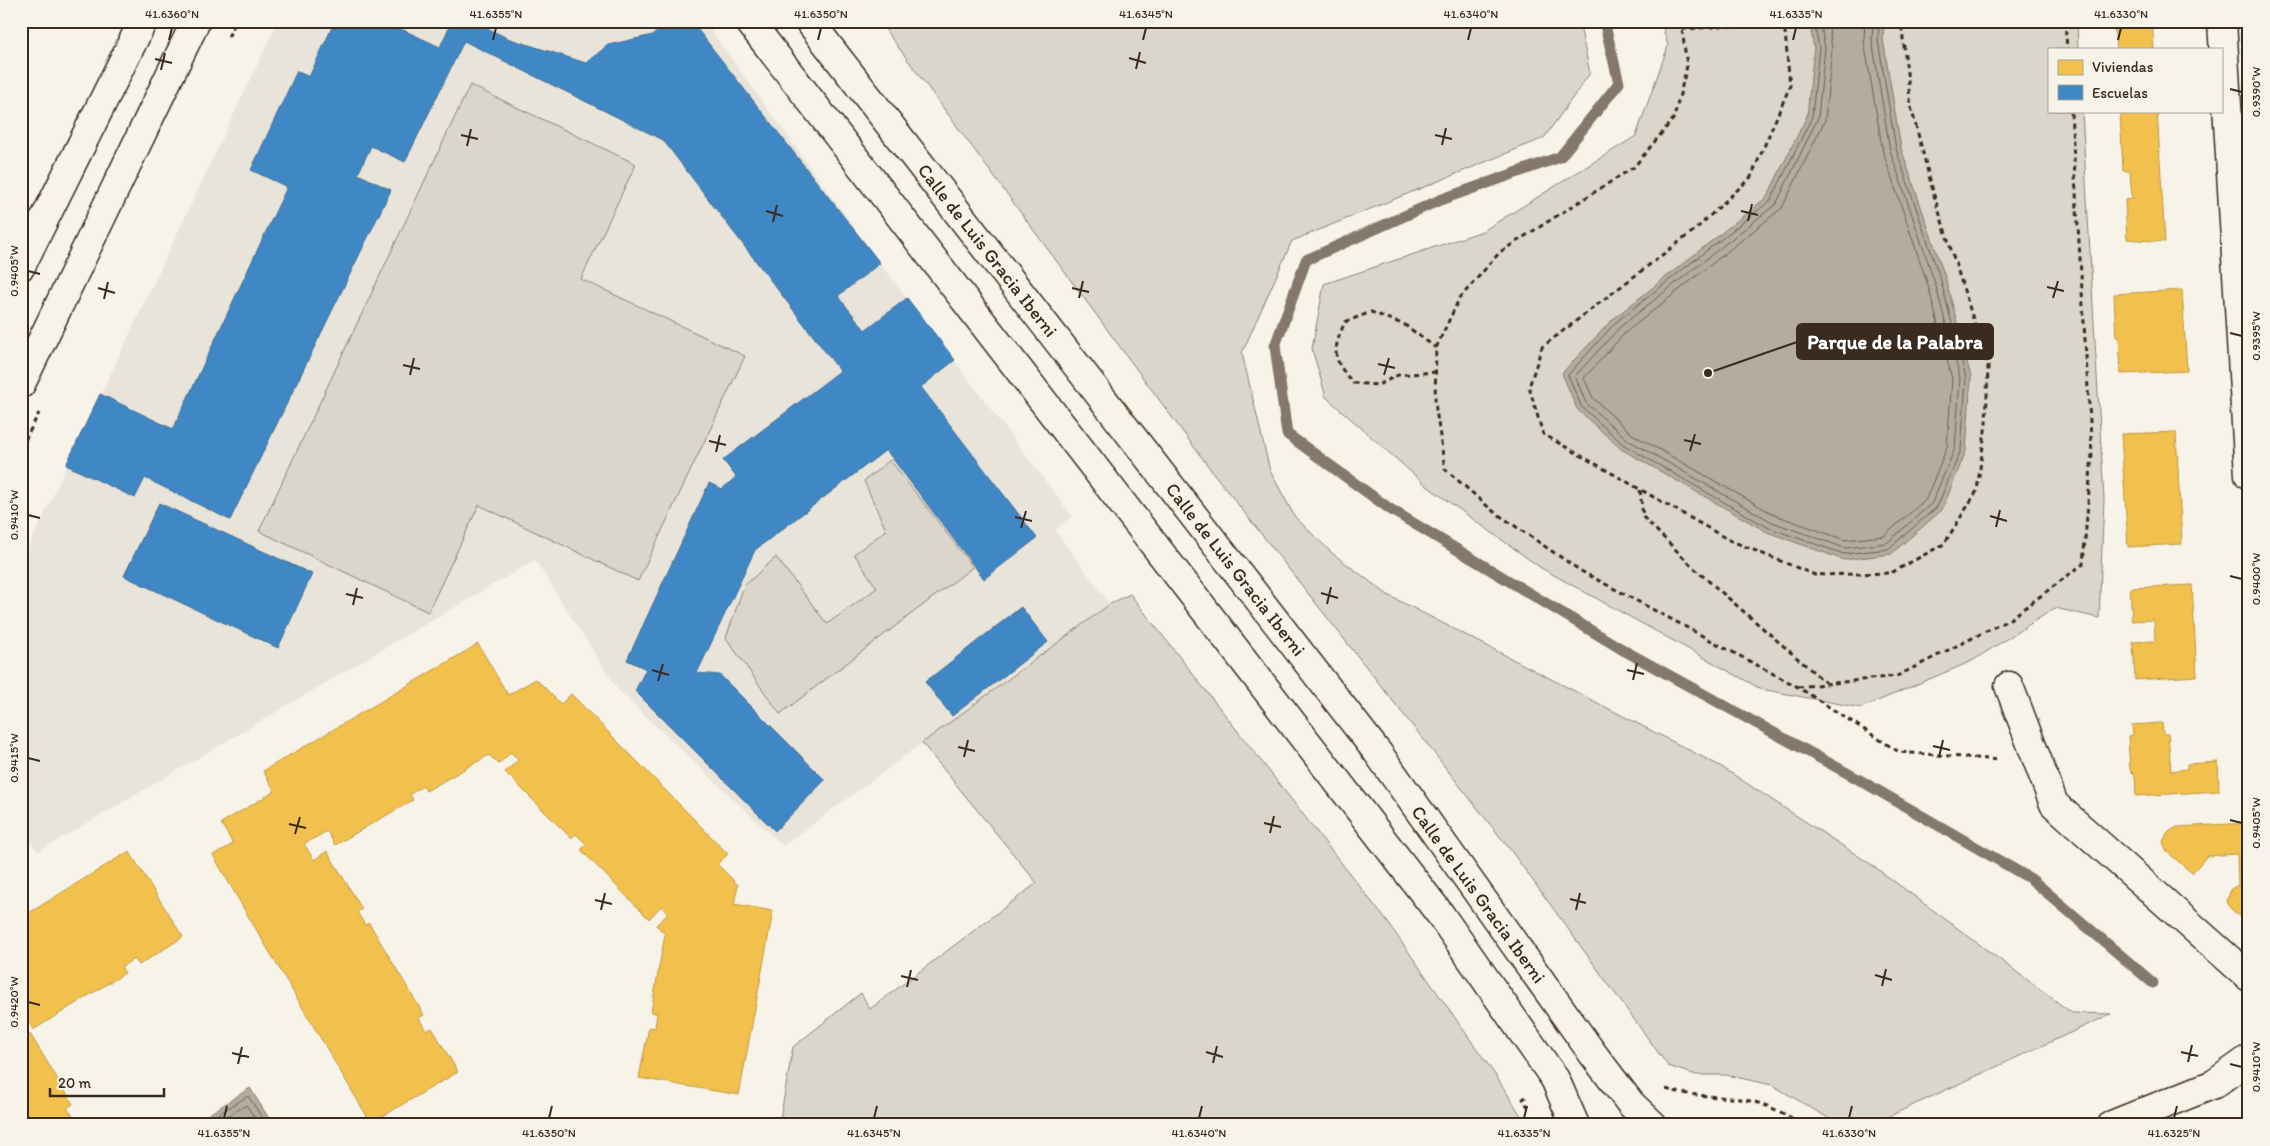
<svg xmlns="http://www.w3.org/2000/svg" width="2270" height="1146" font-family="Itim,sans-serif">
	<style>
		.built { fill: #e9e4d9 }
		.green { fill: #dbd6cb; stroke: #8b8074 }
		.water { fill: #b4aca0; stroke: #84786c }
		.homes { fill: #f2c14e; stroke: #bb9440 }
		.schools { fill: #3f88c5; stroke: #3e6c93 }
		.lines { fill: none; stroke-linecap: round; stroke-linejoin: round }
		.shore { stroke: #6b5e52; stroke-width: 1 }
		.stream { stroke: #84786c; stroke-width: 11 }
		.minor-casing { stroke: #3b2a1e; stroke-width: 31 }
		.major-casing { stroke: #3b2a1e; stroke-width: 31 }
		.path { stroke: #3b2a1e; stroke-width: 3; stroke-dasharray: 5 4; stroke-linecap: butt }
		.minor { stroke: #f7f3e8; stroke-width: 28 }
		.major { stroke: #f7f3e8; stroke-width: 28 }
		.ticks { fill: none; stroke: #3b2a1e; stroke-width: 2 }
		.labels { text-anchor: middle; stroke-width: 5; stroke-linejoin: round; paint-order: stroke }
		.street-label { font-size: 19px; fill: #3b2a1e; stroke: #f7f3e8 }
		.leader { fill: none; stroke: #3b2a1e; stroke-width: 2 }
		.callout-dot { fill: #3b2a1e; stroke: #f7f3e8; stroke-width: 2 }
		.callout { fill: #3b2a1e; stroke: #3b2a1e; stroke-width: 2 }
		.callout-label { font-size: 20px; text-anchor: middle; font-weight: bold; fill: #fff }
		.neatline { fill: none; stroke: #3b2a1e; stroke-width: 2 }
		.ticks-label { font-size: 12px; text-anchor: middle; fill: #3b2a1e }
	</style>
	<rect width="100%" height="100%" fill="#f7f3e8"/>
	<filter id="ink" filterUnits="userSpaceOnUse"><feTurbulence type="fractalNoise" baseFrequency=".02" numOctaves="2"/><feDisplacementMap in="SourceGraphic" scale="10" xChannelSelector="R" yChannelSelector="G"/><feConvolveMatrix kernelMatrix="1 2 1 2 8 2 1 2 1" color-interpolation-filters="sRGB"/></filter>
	<g filter="url(#ink)">
		<path class="built" d="M278 21H704L880 263 1072 516 1055 530 1110 604 783 846 618 690 535 560 38 852 21 829V563Z"/>
		<g class="green">
			<path d="M879 21H1575L1581 31 1590 73 1544 138 1292 241 1242 353 1270 471 1295 517 1332 553 1388 595 1720 766 1872 865 2072 1013 2111 1014 1870 1125 1835 1122 1772 1085 1726 1075H1696L1668 1066 1512 852 1214 474Z"/>
			<path d="M1661 21H2077L2078 49H2049V111H2082L2104 499 2099 618 2055 608 1972 661 1861 708 1761 689 1541 568 1427 486 1326 397 1312 349 1324 284 1483 231 1636 136 1668 46Z"/>
			<path d="M470 85 636 164 581 279 745 356 638 581 479 505 428 612 259 531Z"/>
			<path d="M890 460 973 567 780 714 726 638 744 586 776 557 827 624 877 588 854 554 886 530 864 481Z"/>
			<path d="M1130 594 1386 920 1496 1076 1527 1125H779L793 1047 861 993 870 1009 1037 883 922 743 1110 604Z"/>
		</g>
		<g class="water">
			<path d="M1809 21H1884L1883 39 1901 148 1946 280 1971 377 1966 451 1942 510 1891 554 1844 560 1767 532 1621 449 1577 409 1562 373 1613 319 1767 197 1807 116 1814 48Z"/>
			<path d="M250 1088 273 1125H212L206 1116Z"/>
		</g>
		<g class="homes">
			<path d="M2114 21H2152L2154 49H2116Z"/>
			<path d="M2120 111H2157L2165 242 2127 239 2125 200 2132 199 2130 171H2123Z"/>
			<path d="M2182 290 2187 371 2121 374 2119 337H2116L2114 294Z"/>
			<path d="M2176 432 2182 544 2128 547 2121 434Z"/>
			<path d="M2192 585 2197 676 2135 680 2133 642 2155 641 2154 620 2132 621 2130 588Z"/>
			<path d="M478 644 508 695 536 679 561 704 571 694 728 854 717 864 738 885 734 904 773 911 739 1095 639 1078 649 1027 655 1028 657 1013 651 1012 665 934 656 925 668 914 661 906 649 919 581 850 586 844 576 834 571 838 505 772 518 760 511 752 499 764 489 755 426 791 423 786 410 794 413 800 335 845 327 831 304 844 314 860 327 851 362 909 357 912 365 925 369 923 424 1015 419 1018 426 1031 432 1028 458 1072 371 1123 244 909 213 855 233 844 221 823 275 791 263 771Z"/>
			<path d="M2162 723 2163 734H2168L2171 771 2187 769V764L2218 762 2219 791 2136 796 2135 775 2130 770 2128 736 2133 735 2132 725Z"/>
			<path d="M2248 823H2249V925L2230 908 2227 901 2231 889 2238 885 2237 854 2207 856 2192 873 2167 852 2163 842 2167 833 2177 827Z"/>
			<path d="M129 851 183 937 139 965 134 959 121 967 125 973 33 1030 21 1010V918Z"/>
			<path d="M30 1034 73 1104 67 1108 76 1120 81 1117 86 1125H21V1041Z"/>
		</g>
		<g class="schools">
			<path d="M335 21H384L440 47 452 21H473L507 38 586 63 608 45 653 35 670 21H691L880 263 838 296 865 330 907 298 955 360 921 387 1037 538 984 579 886 450 755 550 697 673 720 675 825 780 775 831 635 691 646 669 627 660 709 483 722 489 736 477 723 460 840 371 663 140 464 41 405 162 371 146 358 174 391 190 230 520 145 478 135 498 66 465 100 394 173 429 287 187 251 170 297 71 309 77Z"/>
			<path d="M159 503 312 574 278 648 124 576Z"/>
			<path d="M1021 607 1048 642 952 716 925 682Z"/>
		</g>
		<g class="lines">
			<g class="shore">
				<path d="M1814 21 1819 48 1812 117 1771 200 1616 322 1568 375 1581 406 1624 445 1769 528 1844 554 1888 549 1937 507 1961 450 1966 378 1941 281 1896 149 1878 40 1879 21"/>
				<path d="M1820 21 1825 48 1818 118 1776 204 1620 327 1575 376 1586 403 1628 440 1772 522 1845 548 1887 543 1932 503 1955 448 1960 378 1935 283 1890 150 1872 40 1873 21"/>
				<path d="M1828 21 1832 49 1825 120 1782 208 1625 333 1584 378 1593 398 1632 434 1775 515 1845 540 1884 536 1926 499 1947 447 1952 379 1928 285 1883 152 1864 41 1865 21"/>
				<path d="M216 1125 215 1116 248 1096 267 1125"/>
				<path d="M222 1125 223 1119 246 1105 260 1125"/>
			</g>
			<path class="stream" d="M1604 21 1619 83 1560 157 1440 200 1306 260 1275 346 1287 434 1390 509 1625 651 1858 779 2031 879 2153 983"/>
			<defs>
				<g id="minor">
					<path d="M2222 21 2249 475"/>
					<path d="M2009 686 2054 804 2249 977"/>
					<path d="M2112 1125 2214 1084 2249 1059"/>
				</g>
				<g id="major">
					<path d="M749 21 1440 914 1555 1079 1575 1125"/>
					<path d="M809 21 1378 753 1593 1054 1631 1104 1653 1125"/>
					<path d="M21 266 143 21"/>
					<path d="M21 384 196 21"/>
				</g>
			</defs>
			<use href="#minor" class="minor-casing"/>
			<use href="#major" class="major-casing"/>
			<g class="path">
				<path d="M1681 21 1687 66 1674 118 1634 167 1500 252 1459 299 1436 348 1435 403 1445 469 1493 511 1581 571 1798 687 1899 752 2000 760"/>
				<path d="M1784 21 1790 86 1751 177 1696 229 1542 347 1529 387 1543 434 1729 540 1815 575 1891 573 1944 544 1977 491 1986 424 1988 366 1935 199 1911 107 1901 21"/>
				<path d="M2065 21 2067 49"/>
				<path d="M1682 29 1812 21"/>
				<path d="M228 37 236 21"/>
				<path d="M1436 372 1398 375 1378 385 1353 383C1332 359 1332 351 1345 322L1371 312 1405 325 1436 348"/>
				<path d="M21 448 39 413"/>
				<path d="M1640 490 1643 517 1696 570 1826 683"/>
				<path d="M1798 687 1897 676 2010 619 2083 564 2092 454 2071 111"/>
				<path d="M1666 1089C1695 1098 1726 1095 1755 1102 1773 1107 1788 1116 1804 1125"/>
				<path d="M1526 1097 1523 1099 1528 1107"/>
			</g>
			<use href="#minor" class="minor"/>
			<use href="#major" class="major"/>
		</g>
	</g>
	<path class="ticks" d="M169 40 172 28M493 40 496 28M818 40 821 28M1143 40 1146 28M1468 40 1471 28M1793 40 1796 28M2118 40 2121 28M1129 58 1146 63M155 59 172 63M1136 69 1140 52M161 70 165 53M2230 89 2242 92M461 135 478 139M1435 135 1452 139M1442 145 1446 128M467 146 471 129M766 211 783 216M1741 211 1758 215M1748 221 1752 204M773 222 777 205M28 271 40 274M2047 287 2064 291M98 288 115 293M1072 288 1089 292M1079 298 1083 281M2053 298 2058 281M104 299 108 282M2230 333 2242 336M1378 364 1395 368M403 365 420 369M410 375 414 358M1384 375 1389 358M1684 440 1701 444M709 441 726 445M1690 451 1695 434M716 452 720 435M28 515 40 518M1990 516 2007 521M1015 517 1032 521M1996 527 2000 510M1021 528 1026 511M2230 576 2242 579M1321 593 1338 598M346 594 363 598M1327 604 1331 587M353 605 357 588M652 670 669 675M1627 670 1644 674M1633 680 1637 663M658 681 663 664M1933 746 1950 750M958 747 975 751M964 757 968 740M1939 757 1943 740M28 758 40 761M2230 820 2242 823M1264 823 1281 827M289 824 306 828M1270 833 1274 816M295 834 300 817M1570 899 1586 903M595 900 612 904M601 910 605 893M1576 910 1580 893M1875 975 1892 980M901 976 918 980M1882 986 1886 969M907 987 911 970M28 1002 40 1005M1206 1052 1223 1057M2181 1052 2198 1056M232 1053 249 1057M2188 1062 2192 1045M1213 1063 1217 1046M238 1064 242 1047M2230 1064 2242 1067M224 1118 227 1106M549 1118 552 1106M874 1118 877 1106M1199 1118 1202 1106M1524 1118 1527 1106M1849 1118 1852 1106M2174 1118 2177 1106"/>
	<g class="labels">
		<g class="street-label">
			<text transform="translate(988 250) rotate(52)" y="7">Calle de Luis Gracia Iberni</text>
			<text transform="translate(1236 569) rotate(52)" y="7">Calle de Luis Gracia Iberni</text>
			<text transform="translate(1479 894) rotate(54)" y="7">Calle de Luis Gracia Iberni</text>
		</g>
	</g>
	<path class="leader" d="M1708 373L1797 342"/>
	<circle class="callout-dot" cx="1708" cy="373" r="5"/>
	<rect class="callout" x="1797" y="324" width="196" height="35" rx="5"/>
	<g class="callout-label">
		<text x="1895" y="349">Parque de la Palabra</text>
	</g>
	<rect width="2270" height="1146" fill="none" stroke="#f7f3e8" stroke-width="55"/>
	<rect x="2048" y="48" width="175" height="65" fill="#f7f3e8" stroke="#aca397"/>
	<rect x="2058" y="60" width="25" height="15" fill="#f2c14e" stroke="#aca397"/>
	<text x="2092" y="72" font-size="15" fill="#3b2a1e">Viviendas</text>
	<rect x="2058" y="85" width="25" height="15" fill="#3f88c5" stroke="#aca397"/>
	<text x="2092" y="98" font-size="15" fill="#3b2a1e">Escuelas</text>
	<path d="M50 1088v8h114v-8" fill="none" stroke="#3b2a1e" stroke-width="2.5"/>
	<text x="58" y="1088" font-size="15" fill="#3b2a1e" stroke="#f7f3e8" stroke-width="4" paint-order="stroke">20 m</text>
	<rect x="28" y="28" width="2214" height="1090" class="neatline"/>
	<g class="ticks-label">
		<text x="172" y="18">41.6360°N</text>
		<text x="496" y="18">41.6355°N</text>
		<text x="821" y="18">41.6350°N</text>
		<text x="1146" y="18">41.6345°N</text>
		<text x="1471" y="18">41.6340°N</text>
		<text x="1796" y="18">41.6335°N</text>
		<text x="2121" y="18">41.6330°N</text>
		<text transform="translate(2256 92) rotate(-90)" y="4">0.9390°W</text>
		<text transform="translate(14 271) rotate(-90)" y="4">0.9405°W</text>
		<text transform="translate(2256 336) rotate(-90)" y="4">0.9395°W</text>
		<text transform="translate(14 515) rotate(-90)" y="4">0.9410°W</text>
		<text transform="translate(2256 579) rotate(-90)" y="4">0.9400°W</text>
		<text transform="translate(14 758) rotate(-90)" y="4">0.9415°W</text>
		<text transform="translate(2256 823) rotate(-90)" y="4">0.9405°W</text>
		<text transform="translate(14 1002) rotate(-90)" y="4">0.9420°W</text>
		<text transform="translate(2256 1067) rotate(-90)" y="4">0.9410°W</text>
		<text x="224" y="1137">41.6355°N</text>
		<text x="549" y="1137">41.6350°N</text>
		<text x="874" y="1137">41.6345°N</text>
		<text x="1199" y="1137">41.6340°N</text>
		<text x="1524" y="1137">41.6335°N</text>
		<text x="1849" y="1137">41.6330°N</text>
		<text x="2174" y="1137">41.6325°N</text>
	</g>
</svg>
